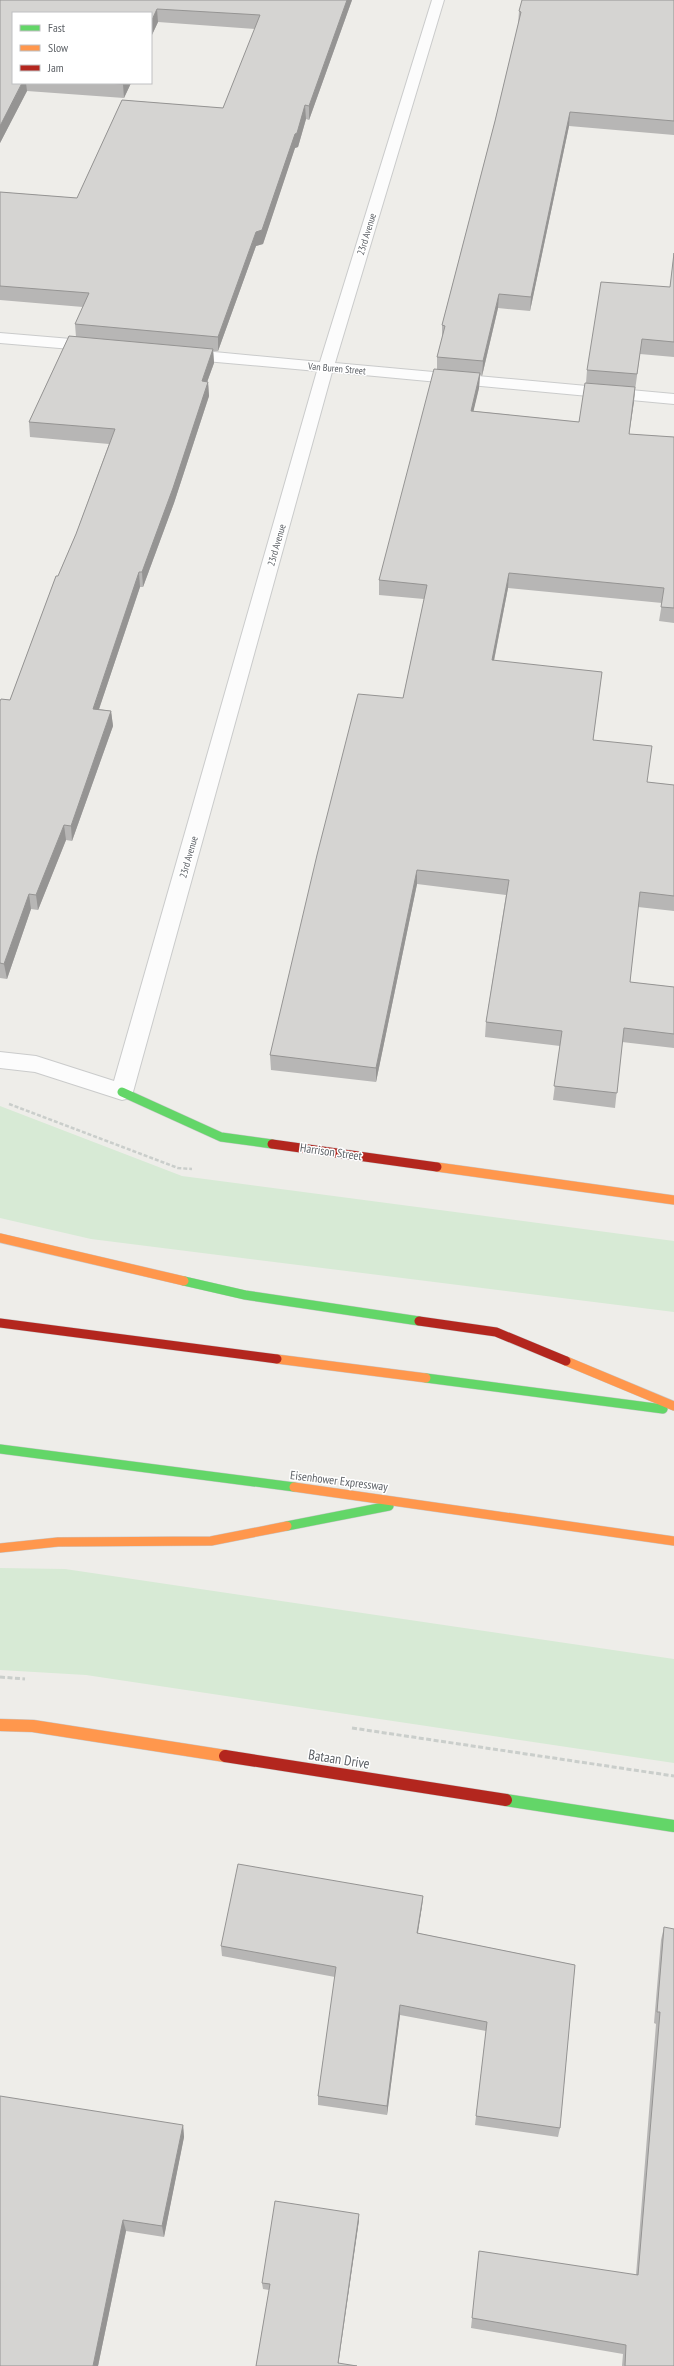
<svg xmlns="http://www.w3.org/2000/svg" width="674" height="2366" font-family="'PT Sans Narrow',sans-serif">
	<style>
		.green { fill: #d7ead5 }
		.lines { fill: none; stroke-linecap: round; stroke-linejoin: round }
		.street-casing { stroke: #cacbcb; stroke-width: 2 }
		.fast-far1-casing { stroke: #c9c9ca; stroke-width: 10 }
		.fast-casing { stroke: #c9c9ca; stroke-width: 13 }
		.slow-far1-casing { stroke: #c9c9ca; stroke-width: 10 }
		.slow-casing { stroke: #c9c9ca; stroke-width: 13 }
		.jam-far1-casing { stroke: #c9c9ca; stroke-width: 10 }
		.jam-casing { stroke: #c9c9ca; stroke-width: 13 }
		.path-far1 { stroke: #cacecb; stroke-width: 2.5; stroke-dasharray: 4 2; stroke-linecap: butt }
		.path { stroke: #cacecb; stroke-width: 3; stroke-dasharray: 5 2.5; stroke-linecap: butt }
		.street { fill: #fcfcfc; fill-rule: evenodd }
		.fast-far1 { stroke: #63d668; stroke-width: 9 }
		.fast { stroke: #63d668; stroke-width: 12 }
		.slow-far1 { stroke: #ff974d; stroke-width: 9 }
		.slow { stroke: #ff974d; stroke-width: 12 }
		.jam-far1 { stroke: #b3261e; stroke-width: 9 }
		.jam { stroke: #b3261e; stroke-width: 12 }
		.wall { fill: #b7b6b5 }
		.shaded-wall { fill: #959493 }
		.building { fill: #d5d4d2; stroke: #959493 }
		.labels { text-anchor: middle; stroke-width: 3; stroke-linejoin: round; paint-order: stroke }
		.far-street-label { font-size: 10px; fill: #5e6267; stroke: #fff }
		.street-label { font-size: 12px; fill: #5e6267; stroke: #fff }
		.near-street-label { font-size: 14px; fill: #5e6267; stroke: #fff }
	</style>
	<rect width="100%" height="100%" fill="#eeede9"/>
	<g class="green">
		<path d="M0 1106 182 1176 674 1241V1312L91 1239 0 1218Z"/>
		<path d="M0 1568 65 1569 674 1659V1763L86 1675 0 1670Z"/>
	</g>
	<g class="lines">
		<defs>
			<g id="street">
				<path d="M432 0H444L335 363 674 394V404L332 372 133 1092 130 1098 122 1100 35 1072 0 1068V1052L36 1056 114 1081 317 371 183 359 177 357 175 354 177 351 183 349 320 362Z"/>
				<path d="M0 333 95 341 101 343 103 346 101 349 95 351 0 343Z"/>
			</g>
			<g id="fast-far1">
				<path d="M122 1092 221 1137 272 1144"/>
				<path d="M184 1281 245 1295 419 1321"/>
				<path d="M426 1378 663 1409"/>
				<path d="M0 1449 294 1487"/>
				<path d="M287 1526 389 1506"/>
			</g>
			<path id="fast" d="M506 1800 674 1826"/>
			<g id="slow-far1">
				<path d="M437 1167 674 1200"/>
				<path d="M0 1238 184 1281"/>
				<path d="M277 1359 426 1378"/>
				<path d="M566 1361 674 1406"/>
				<path d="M294 1487 674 1541"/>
				<path d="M0 1548 58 1542 211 1541 287 1526"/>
			</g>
			<path id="slow" d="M0 1725 33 1726 225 1756"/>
			<g id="jam-far1">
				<path d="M272 1144 437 1167"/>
				<path d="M419 1321 496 1332 566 1361"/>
				<path d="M0 1323 277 1359"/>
			</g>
			<path id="jam" d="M225 1756 506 1800"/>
		</defs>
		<use href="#street" class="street-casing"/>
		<use href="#fast-far1" class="fast-far1-casing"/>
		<use href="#fast" class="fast-casing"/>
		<use href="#slow-far1" class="slow-far1-casing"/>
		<use href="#slow" class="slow-casing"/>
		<use href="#jam-far1" class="jam-far1-casing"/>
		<use href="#jam" class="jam-casing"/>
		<path class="path-far1" d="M9 1104 178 1168 192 1169"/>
		<g class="path">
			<path d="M0 1677 25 1679"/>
			<path d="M352 1728 674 1776"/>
		</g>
		<use href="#street" class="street"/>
		<use href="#fast-far1" class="fast-far1"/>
		<use href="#fast" class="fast"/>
		<use href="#slow-far1" class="slow-far1"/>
		<use href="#slow" class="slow"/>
		<use href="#jam-far1" class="jam-far1"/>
		<use href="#jam" class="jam"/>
	</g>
	<g class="wall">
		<path d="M0 0H352L309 120 306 119 298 147 295 148 263 244 256 246 218 351H213L214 363 207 382H208L209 396 174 503 143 587H140L99 709 111 711 113 726 72 841 66 840 38 910 31 909 7 979 0 978V701L1 699 10 700 56 576H58L76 534 109 444 30 437 29 422 69 336 76 337 75 324 83 307 0 300V192L77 198 122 100 223 108 255 29 158 22 151 37V13H13V83H131L124 98 27 91 0 143Z"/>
		<path d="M674 0V135L569 126 530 311 498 308 482 376 480 375 479 388 473 411 579 422 586 383 587 370 670 287 674 253V357L640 354 629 434 674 437V623L659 621 662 603 508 588 494 661 602 672 593 740 647 782 674 785V911L638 907 630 982 674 987V1048L622 1042 615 1108 553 1100 560 1046 485 1037 486 1022 506 895 417 884 376 1082 271 1070 270 1055 403 698 424 599 379 595V580L437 370V357L442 338V325L495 121 518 25 519 11Z"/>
		<path d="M423 1896 422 1906 418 1933 575 1965 560 2128 558 2137 475 2125 486 2031 400 2015 387 2115 318 2105V2096L335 1977 222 1956 221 1946Z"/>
		<path d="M664 1927 674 2366H622L623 2354 471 2328 479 2251 636 2275 656 2024 654 2023 661 1940Z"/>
		<path d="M183 2125 184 2137 164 2237 126 2231 98 2366H0Z"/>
		<path d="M359 2220 338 2363 256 2366 269 2290 263 2289 262 2283Z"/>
	</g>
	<g class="shaded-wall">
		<path d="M347 0H352L309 120V106Z"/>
		<path d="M157 9 158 22 151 37V22Z"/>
		<path d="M22 83H26L27 91 0 143V126Z"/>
		<path d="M124 83H131L124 98 123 84Z"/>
		<path d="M305 105 306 119 298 147 295 148 263 244 256 246 218 351V337L256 232Z"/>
		<path d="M570 112 569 126 530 311 531 297Z"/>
		<path d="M499 294 498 308 482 376 483 361Z"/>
		<path d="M213 349 214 363 202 396V381Z"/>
		<path d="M480 373 479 388 470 426 471 411Z"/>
		<path d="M208 382 209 396 174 503 143 587 142 572Z"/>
		<path d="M635 387 634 402 627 448 629 434Z"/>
		<path d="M139 572 140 587 94 724 93 709Z"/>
		<path d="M509 573 508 588 491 675 492 660Z"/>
		<path d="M111 711 113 726 72 841 71 826Z"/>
		<path d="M64 825 66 840 38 910 36 895Z"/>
		<path d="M417 870V884L376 1082V1068Z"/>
		<path d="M29 894 31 909 7 979 4 964Z"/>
		<path d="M423 1896 422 1906 416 1943 417 1933Z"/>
		<path d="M400 2005V2015L387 2115V2106Z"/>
		<path d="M183 2125 184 2137 164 2237 162 2226Z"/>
		<path d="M359 2214V2220L338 2366V2363Z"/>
		<path d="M123 2220 126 2231 98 2366H93Z"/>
	</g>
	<g class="building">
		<path d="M0 0H347L309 106 305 105 297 133 295 134 262 230 256 232 218 337 75 324 89 293 0 286V192L77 198 122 100 223 108 260 15 157 9 151 22V13H13V83H22L0 126Z"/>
		<path d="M522 0H674V121L570 112 531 297 499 294 483 361 437 357 445 326 442 325 495 121 521 12 519 11Z"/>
		<path d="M105 83H124L123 84Z"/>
		<path d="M674 253V342L642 339 637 374 587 370 601 282 670 287Z"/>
		<path d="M69 336 213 349 202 381 208 382 173 488 142 572H139L93 709 111 711 71 826 64 825 36 895 29 894 4 964 0 963V701L1 699 10 700 56 576H58L76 534 115 429 29 422Z"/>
		<path d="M434 369 480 373 471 411 579 422 585 383 635 387 629 434 674 437V608L661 607 664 588 509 573 492 660 602 672 593 740 652 746 647 782 674 785V896L640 892 630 982 674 987V1034L624 1028 617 1093 554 1086 562 1031 486 1022 509 880 417 870 376 1068 270 1055 317 855 358 694 403 698 427 585 379 580Z"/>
		<path d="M238 1864 423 1896 417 1933 575 1965 560 2128 476 2116 487 2022 400 2005 387 2106 318 2096 336 1967 221 1946Z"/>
		<path d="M664 1927 674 1929V2366H625L626 2345 472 2318 479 2251 638 2275 660 2012H657Z"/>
		<path d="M0 2096 183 2125 162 2226 123 2220 93 2366H0Z"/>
		<path d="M275 2201 359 2214 338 2363 357 2366H256L270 2284 262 2283Z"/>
	</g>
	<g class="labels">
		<g class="far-street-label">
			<text transform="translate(366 234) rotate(-73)" y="4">23rd Avenue</text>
			<text transform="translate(337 368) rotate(5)" y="4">Van Buren Street</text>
			<text transform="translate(276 545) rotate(-74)" y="4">23rd Avenue</text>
			<text transform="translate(188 857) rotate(-74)" y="4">23rd Avenue</text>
		</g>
		<g class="street-label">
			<text transform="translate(331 1152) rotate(8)" y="4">Harrison Street</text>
			<text transform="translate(339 1481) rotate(7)" y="4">Eisenhower Expressway</text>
		</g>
		<g class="near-street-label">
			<text transform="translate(339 1759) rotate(9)" y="5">Bataan Drive</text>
		</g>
	</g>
	<rect x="12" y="12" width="140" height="72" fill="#ffffff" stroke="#bfc0c2"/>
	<rect x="20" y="25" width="20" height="6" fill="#63d668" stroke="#bfc0c2"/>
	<text x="48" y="32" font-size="12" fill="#5e6267">Fast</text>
	<rect x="20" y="45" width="20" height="6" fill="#ff974d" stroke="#bfc0c2"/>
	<text x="48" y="52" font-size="12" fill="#5e6267">Slow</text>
	<rect x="20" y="65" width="20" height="6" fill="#b3261e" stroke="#bfc0c2"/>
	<text x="48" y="72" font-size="12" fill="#5e6267">Jam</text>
</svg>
